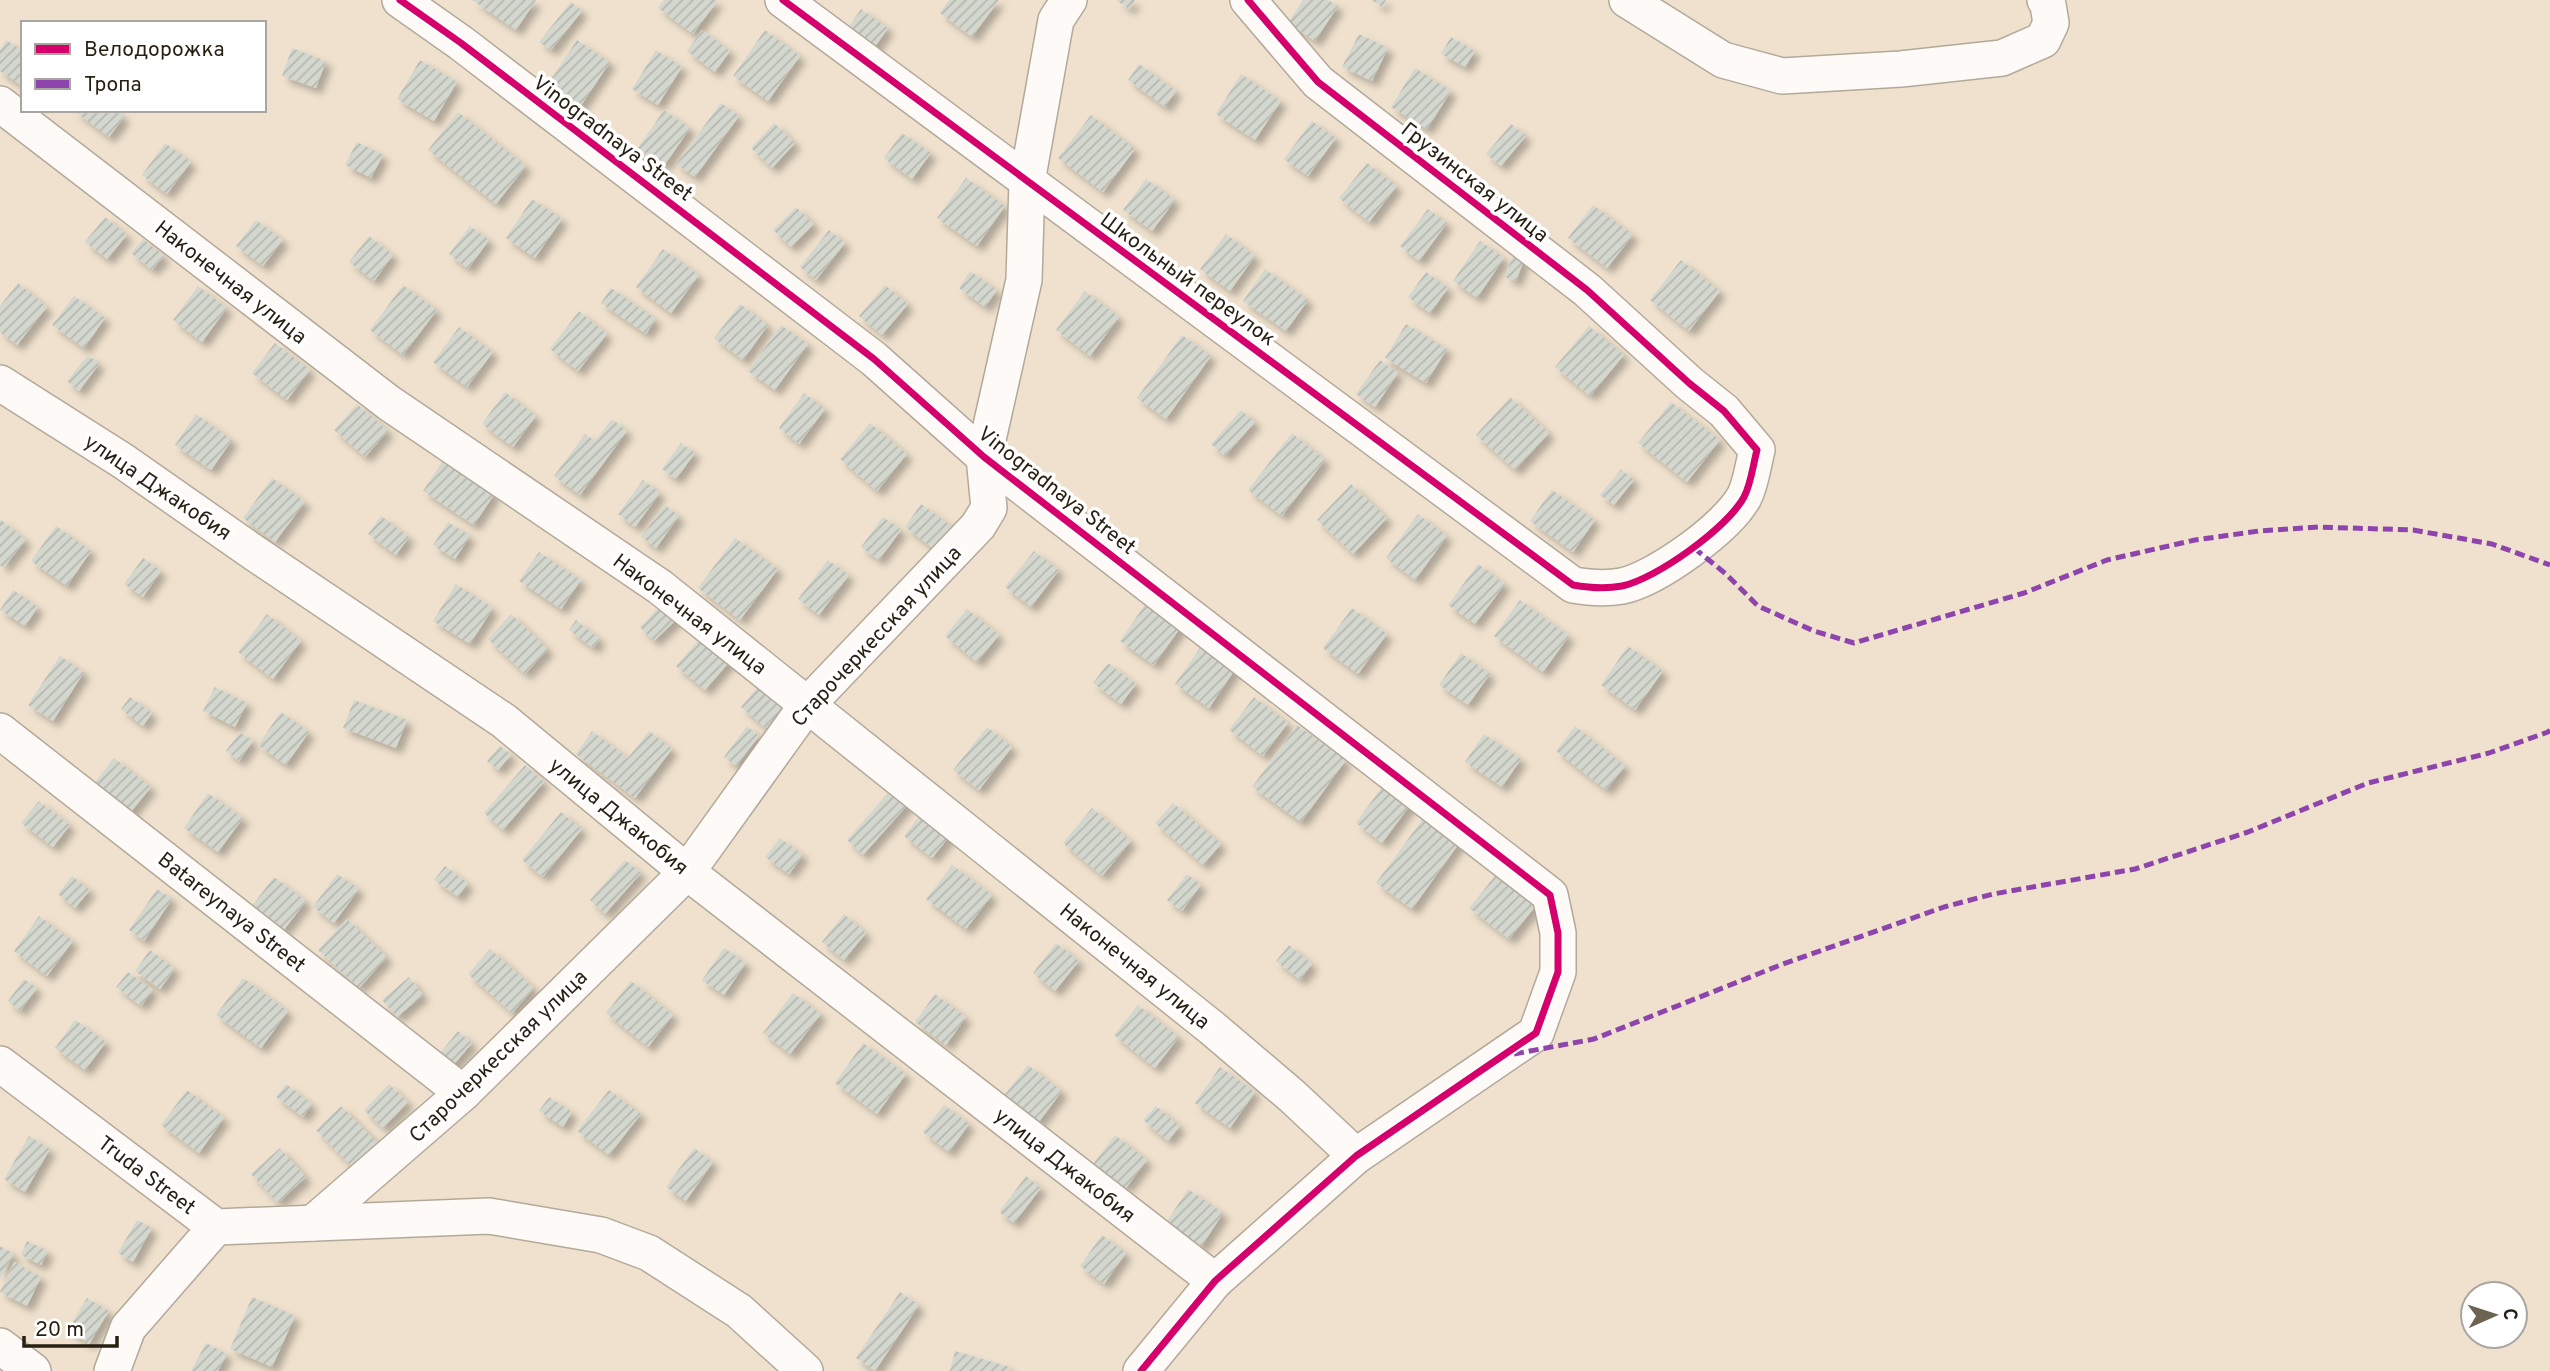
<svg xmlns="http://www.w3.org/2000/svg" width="2550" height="1371" font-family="Overpass,sans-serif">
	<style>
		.building { fill: url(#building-hatch); filter: url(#shadow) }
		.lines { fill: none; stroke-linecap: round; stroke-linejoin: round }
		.minor-casing { stroke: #b3a99a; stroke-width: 38 }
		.minor { stroke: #fdfaf8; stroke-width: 35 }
		.quiet { stroke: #8e44ad; stroke-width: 5; stroke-dasharray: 10 5; stroke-linecap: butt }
		.cycleway-casing { stroke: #fff; stroke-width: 11 }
		.cycleway { stroke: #d6006c; stroke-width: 7 }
		.labels { text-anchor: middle; stroke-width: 7; stroke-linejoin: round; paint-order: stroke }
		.street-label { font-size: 21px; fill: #271f11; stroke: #fff }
	</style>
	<defs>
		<pattern id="building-hatch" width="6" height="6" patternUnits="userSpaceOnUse" patternTransform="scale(1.75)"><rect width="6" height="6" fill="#d3d7ce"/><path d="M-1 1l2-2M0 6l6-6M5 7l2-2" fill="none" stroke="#b5b8b0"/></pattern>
		<filter id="shadow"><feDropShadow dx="6" dy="6" stdDeviation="3.5" flood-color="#0004"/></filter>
	</defs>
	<rect width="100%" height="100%" fill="#efe1cd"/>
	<g class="building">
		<path d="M472 0H536L516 30Z"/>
		<path d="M664 0H718L693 34 658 8Z"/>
		<path d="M949 0H999L972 37 940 13Z"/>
		<path d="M1116 0H1135L1129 9Z"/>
		<path d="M1303 0H1328L1338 6 1315 41 1288 23Z"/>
		<path d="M1371 0H1386L1382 7Z"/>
		<path d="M571 2 582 11 551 50 539 42Z"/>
		<path d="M861 9 888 28 870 54 843 35Z"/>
		<path d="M702 30 730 51 715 72 687 51Z"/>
		<path d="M765 30 800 56 768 101 733 76Z"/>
		<path d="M1359 34 1388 48 1372 81 1342 67Z"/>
		<path d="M1451 37 1475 51 1465 67 1441 54Z"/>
		<path d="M6 40 23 51 21 85 0 71V50Z"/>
		<path d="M577 40 610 62 580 107 547 85Z"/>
		<path d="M292 48 326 61 316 88 282 76Z"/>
		<path d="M656 50 682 67 658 105 632 89Z"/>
		<path d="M420 60 457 82 434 121 397 99Z"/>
		<path d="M1139 64 1176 91 1165 107 1128 80Z"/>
		<path d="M1415 68 1451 91 1427 129 1391 107Z"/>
		<path d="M1241 74 1281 101 1255 140 1216 114Z"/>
		<path d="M721 103 739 116 695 177 676 164Z"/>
		<path d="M73 110H116L124 117 109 137Z"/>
		<path d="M664 110 690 128 664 166 638 148Z"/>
		<path d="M458 112 526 166 496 204 428 150Z"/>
		<path d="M1091 115 1135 149 1103 192 1058 158Z"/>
		<path d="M1312 121 1336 138 1308 176 1284 159Z"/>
		<path d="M774 123 795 143 772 168 751 148Z"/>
		<path d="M1511 124 1526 136 1501 166 1486 154Z"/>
		<path d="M902 133 931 153 912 179 884 158Z"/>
		<path d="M357 142 383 155 371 178 345 165Z"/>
		<path d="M165 143 191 162 167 194 142 175Z"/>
		<path d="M1367 163 1397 186 1369 222 1339 198Z"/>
		<path d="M966 178 1005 206 977 246 937 218Z"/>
		<path d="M1146 179 1175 200 1152 231 1123 210Z"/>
		<path d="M532 199 562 219 535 258 506 238Z"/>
		<path d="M1593 205 1633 235 1607 268 1568 238Z"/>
		<path d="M796 207 814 224 791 247 773 230Z"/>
		<path d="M1428 209 1447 223 1419 261 1400 246Z"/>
		<path d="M105 217 127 235 107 259 85 242Z"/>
		<path d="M256 220 283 240 263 266 236 246Z"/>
		<path d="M470 226 489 240 468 269 449 254Z"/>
		<path d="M829 230 845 243 816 280 800 267Z"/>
		<path d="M1226 234 1255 256 1230 291 1200 269Z"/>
		<path d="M369 236 393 255 374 281 349 262Z"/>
		<path d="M143 239 164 256 152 270 131 253Z"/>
		<path d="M1480 241 1504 258 1477 298 1453 281Z"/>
		<path d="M663 249 699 275 671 313 636 287Z"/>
		<path d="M1514 252 1525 257 1516 281 1505 277Z"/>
		<path d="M1681 260 1720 291 1689 331 1650 300Z"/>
		<path d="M1265 269 1308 300 1286 331 1243 301Z"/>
		<path d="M970 271 997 290 985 307 959 288Z"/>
		<path d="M1426 272 1448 288 1430 313 1408 297Z"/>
		<path d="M18 283 47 307 17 345 0 332V306Z"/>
		<path d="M403 285 437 310 403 355 370 330Z"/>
		<path d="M885 285 908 304 882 335 859 316Z"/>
		<path d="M198 286 227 308 202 342 173 320Z"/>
		<path d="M611 288 656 319 646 334 601 303Z"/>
		<path d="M1085 291 1119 317 1090 356 1056 330Z"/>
		<path d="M74 296 105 318 84 348 52 325Z"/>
		<path d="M740 304 768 325 743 360 714 338Z"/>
		<path d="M579 311 607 334 578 371 550 349Z"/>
		<path d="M1406 324 1447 349 1426 383 1385 358Z"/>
		<path d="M781 325 808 344 775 390 748 371Z"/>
		<path d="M1589 326 1624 355 1590 396 1555 367Z"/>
		<path d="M459 327 493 352 467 387 433 362Z"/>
		<path d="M1182 335 1211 356 1166 419 1137 398Z"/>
		<path d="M275 343 310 370 287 400 252 373Z"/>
		<path d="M88 355 99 364 79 391 67 381Z"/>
		<path d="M1380 360 1398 373 1375 407 1356 394Z"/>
		<path d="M505 392 536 416 513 447 482 424Z"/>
		<path d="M804 393 825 409 799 444 779 428Z"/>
		<path d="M1510 397 1549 433 1515 470 1476 435Z"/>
		<path d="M1671 402 1720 440 1687 482 1638 443Z"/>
		<path d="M357 404 388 431 365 457 334 430Z"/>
		<path d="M1241 410 1255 422 1225 456 1211 444Z"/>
		<path d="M196 414 232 440 211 470 175 445Z"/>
		<path d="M612 419 627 431 580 495 554 476 585 434 595 441Z"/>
		<path d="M870 423 907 454 877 491 840 459Z"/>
		<path d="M1292 433 1325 460 1282 516 1248 490Z"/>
		<path d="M681 443 695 453 676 479 662 469Z"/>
		<path d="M444 459 495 493 474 525 423 491Z"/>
		<path d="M1621 469 1634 480 1614 505 1600 495Z"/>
		<path d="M272 478 305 502 275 542 243 518Z"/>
		<path d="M643 480 660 493 635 527 618 514Z"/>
		<path d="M1351 484 1387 518 1353 554 1317 520Z"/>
		<path d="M1552 490 1595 520 1573 552 1530 521Z"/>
		<path d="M921 504 955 529 938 552 905 527Z"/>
		<path d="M665 505 679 516 656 548 641 537Z"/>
		<path d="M1418 514 1447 536 1415 580 1386 558Z"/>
		<path d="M381 516 409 537 396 555 368 534Z"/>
		<path d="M883 517 901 530 879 560 861 547Z"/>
		<path d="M0 519 26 540 3 568 0 565Z"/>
		<path d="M448 522 470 536 455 559 433 545Z"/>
		<path d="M56 526 91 551 67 586 31 561Z"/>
		<path d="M735 538 778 569 740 620 698 588Z"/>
		<path d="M1034 551 1059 570 1031 607 1005 587Z"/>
		<path d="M539 552 581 580 561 609 519 581Z"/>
		<path d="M143 558 161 571 143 597 124 584Z"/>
		<path d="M828 560 849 575 819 615 798 599Z"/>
		<path d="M1478 564 1505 584 1475 624 1448 605Z"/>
		<path d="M456 584 493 608 470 644 433 621Z"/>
		<path d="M13 590 38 607 25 626 0 610Z"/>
		<path d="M1151 596 1185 621 1154 665 1120 641Z"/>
		<path d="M1520 600 1569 636 1543 672 1494 636Z"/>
		<path d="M663 603 678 618 654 641 640 627Z"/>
		<path d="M1352 608 1387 634 1358 674 1323 648Z"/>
		<path d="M967 609 999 635 977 662 945 636Z"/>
		<path d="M267 614 301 641 273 679 238 652Z"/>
		<path d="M511 614 548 649 525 674 488 639Z"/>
		<path d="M576 620 600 639 593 648 569 630Z"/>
		<path d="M702 636 731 660 705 690 676 666Z"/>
		<path d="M1204 642 1238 665 1209 708 1175 684Z"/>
		<path d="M1628 646 1663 671 1635 710 1601 685Z"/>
		<path d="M1461 653 1490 674 1468 705 1439 685Z"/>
		<path d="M60 656 84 672 53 721 28 705Z"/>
		<path d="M1108 663 1136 684 1121 704 1093 683Z"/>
		<path d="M761 683 786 704 766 728 741 707Z"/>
		<path d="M215 687 247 703 235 727 203 711Z"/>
		<path d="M130 697 152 713 143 726 121 709Z"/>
		<path d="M1254 697 1288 723 1263 756 1229 730Z"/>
		<path d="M354 700 407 720 396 748 343 728Z"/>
		<path d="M281 712 309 732 286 765 258 745Z"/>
		<path d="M1297 725 1346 760 1301 822 1252 787Z"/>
		<path d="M747 726 759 736 736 766 724 757Z"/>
		<path d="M1575 726 1625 766 1606 790 1556 751Z"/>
		<path d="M987 727 1012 747 979 790 953 770Z"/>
		<path d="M592 731 628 758 649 731 672 749 635 798 576 754Z"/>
		<path d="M240 732 253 741 239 761 226 751Z"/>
		<path d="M1484 734 1521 759 1502 787 1465 762Z"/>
		<path d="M500 746 511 755 498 770 487 761Z"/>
		<path d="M114 758 151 787 126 818 90 789Z"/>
		<path d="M525 765 544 782 503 830 484 813Z"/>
		<path d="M1387 780 1414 800 1382 843 1356 823Z"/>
		<path d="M894 786 911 801 863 855 847 840Z"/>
		<path d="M208 793 243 818 218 852 184 828Z"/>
		<path d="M39 801 70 825 53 847 21 823Z"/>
		<path d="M1173 803 1221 844 1203 865 1155 823Z"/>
		<path d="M1092 808 1131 841 1102 876 1063 843Z"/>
		<path d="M923 811 952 833 932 858 904 836Z"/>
		<path d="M561 812 582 829 543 877 522 860Z"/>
		<path d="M1425 816 1460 842 1412 909 1376 883Z"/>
		<path d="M780 838 803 855 789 874 765 857Z"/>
		<path d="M625 860 641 873 605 914 590 900Z"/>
		<path d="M952 865 992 895 966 929 926 899Z"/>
		<path d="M445 866 468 883 458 897 434 880Z"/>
		<path d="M1499 871 1538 903 1509 939 1469 908Z"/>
		<path d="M337 874 359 889 334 923 313 907Z"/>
		<path d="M1187 874 1201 885 1182 911 1167 900Z"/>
		<path d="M72 876 90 890 75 908 58 894Z"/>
		<path d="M274 877 306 901 283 931 251 907Z"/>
		<path d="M157 889 172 899 144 941 129 930Z"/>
		<path d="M844 914 866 933 844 960 822 942Z"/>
		<path d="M39 916 73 941 47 976 14 951Z"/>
		<path d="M347 919 387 957 359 988 318 950Z"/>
		<path d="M1056 943 1079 961 1055 991 1033 973Z"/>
		<path d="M1289 945 1312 964 1300 980 1276 961Z"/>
		<path d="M724 948 746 963 724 995 702 980Z"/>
		<path d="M490 949 534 988 512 1013 468 974Z"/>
		<path d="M150 950 175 969 160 989 135 971Z"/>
		<path d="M128 972 153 990 141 1006 116 987Z"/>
		<path d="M409 977 423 995 397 1017 382 1000Z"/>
		<path d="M243 978 288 1011 261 1048 216 1015Z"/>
		<path d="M24 979 37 988 20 1011 8 1001Z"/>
		<path d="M631 981 673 1015 648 1047 606 1013Z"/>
		<path d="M793 993 821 1014 790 1054 763 1033Z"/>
		<path d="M935 994 966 1017 946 1045 915 1022Z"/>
		<path d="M1138 1005 1179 1037 1155 1068 1114 1035Z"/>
		<path d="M75 1020 106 1042 85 1070 55 1048Z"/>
		<path d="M458 1031 472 1043 450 1069 437 1057Z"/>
		<path d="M863 1043 906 1074 877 1114 835 1083Z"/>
		<path d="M1028 1065 1062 1091 1038 1123 1003 1097Z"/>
		<path d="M1220 1067 1255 1092 1230 1128 1195 1103Z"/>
		<path d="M286 1084 312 1104 303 1117 276 1097Z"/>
		<path d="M389 1084 408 1102 383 1128 364 1110Z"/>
		<path d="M187 1090 224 1118 199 1153 161 1125Z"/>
		<path d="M609 1090 641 1114 609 1155 577 1131Z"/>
		<path d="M549 1097 572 1112 563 1127 539 1111Z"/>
		<path d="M944 1105 969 1124 949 1152 923 1132Z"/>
		<path d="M341 1106 379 1144 354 1169 316 1130Z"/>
		<path d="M1156 1106 1180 1126 1168 1141 1143 1120Z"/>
		<path d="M1115 1135 1147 1160 1126 1188 1093 1164Z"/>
		<path d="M29 1136 50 1149 25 1192 4 1179Z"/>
		<path d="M280 1148 306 1177 278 1203 251 1174Z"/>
		<path d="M694 1148 713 1162 686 1201 666 1187Z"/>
		<path d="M1026 1176 1041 1188 1014 1223 999 1212Z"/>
		<path d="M1188 1189 1223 1213 1201 1247 1166 1223Z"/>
		<path d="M137 1220 152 1228 133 1262 118 1253Z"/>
		<path d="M1102 1235 1126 1253 1104 1284 1080 1266Z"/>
		<path d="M27 1241 48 1251 41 1265 21 1255Z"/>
		<path d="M0 1246 14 1254 0 1278Z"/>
		<path d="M14 1262 41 1277 27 1306 0 1292Z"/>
		<path d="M900 1292 919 1305 875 1371 856 1358Z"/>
		<path d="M252 1297 295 1316 272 1367 230 1349Z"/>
		<path d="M87 1298 109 1311 89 1344 68 1330Z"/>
		<path d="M206 1343 227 1354 218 1371H191Z"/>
		<path d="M955 1351 1010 1367 1009 1371H950Z"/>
	</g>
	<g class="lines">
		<defs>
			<g id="minor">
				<path d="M400 0 461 43 874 359 984 457 1550 895 1558 933V972L1536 1033 1356 1156 1215 1281 1141 1371"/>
				<path d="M783 0 1573 585C1590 588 1606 589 1622 586 1656 579 1727 528 1744 497 1751 484 1753 465 1757 450L1724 411 1689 383 1587 290 1318 82 1248 0"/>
				<path d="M1627 0 1723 60 1782 76 1901 69 2002 58 2043 40 2051 23 2048 5 2045 0"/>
				<path d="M0 104 389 403 660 587 1212 1028 1292 1096 1356 1156"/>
				<path d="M0 383 123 461 250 550 504 721 687 872 1215 1281"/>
				<path d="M0 731 463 1093"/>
				<path d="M0 1064 216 1227 489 1216 601 1235 649 1253 739 1311 805 1371"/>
				<path d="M313 1223 463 1093 687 872 807 705 978 526 989 508 984 457 1024 280 1027 182 1056 20 1069 0"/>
				<path d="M0 1346 33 1371"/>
				<path d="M112 1371 128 1328 216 1227"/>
			</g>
		</defs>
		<use href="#minor" class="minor-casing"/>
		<use href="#minor" class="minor"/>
		<g class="quiet">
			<path d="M1694 548 1726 574 1758 606 1814 631 1854 643 2024 593 2107 560 2195 540 2259 531 2318 527 2413 530 2492 544 2550 565"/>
			<path d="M1514 1054 1594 1039 1783 964 1944 907 1993 894 2135 869 2248 832 2368 783 2489 753 2548 732 2550 730"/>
		</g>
		<defs>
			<g id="cycleway">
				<path d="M400 0 461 43 874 359 984 457 1550 895 1558 933V972L1536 1033 1356 1156 1215 1281 1141 1371"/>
				<path d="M783 0 1573 585C1590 588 1606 589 1622 586 1656 579 1727 528 1744 497 1751 484 1753 465 1757 450L1724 411 1689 383 1587 290 1318 82 1248 0"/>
			</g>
		</defs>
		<use href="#cycleway" class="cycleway-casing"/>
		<use href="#cycleway" class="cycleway"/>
	</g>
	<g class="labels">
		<g class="street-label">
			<text transform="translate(613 138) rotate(37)" y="7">Vinogradnaya Street</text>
			<text transform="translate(1475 182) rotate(38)" y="7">Грузинская улица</text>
			<text transform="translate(1188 279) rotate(36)" y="7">Школьный переулок</text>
			<text transform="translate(231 282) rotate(38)" y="7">Наконечная улица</text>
			<text transform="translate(158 487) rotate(34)" y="7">улица Джакобия</text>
			<text transform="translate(1057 490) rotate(38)" y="7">Vinogradnaya Street</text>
			<text transform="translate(690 614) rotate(37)" y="7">Наконечная улица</text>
			<text transform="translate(876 636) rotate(-47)" y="7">Старочеркесская улица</text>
			<text transform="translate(619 816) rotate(39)" y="7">улица Джакобия</text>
			<text transform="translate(232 912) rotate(38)" y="7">Batareynaya Street</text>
			<text transform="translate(1135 966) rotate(39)" y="7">Наконечная улица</text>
			<text transform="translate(498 1056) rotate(-44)" y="7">Старочеркесская улица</text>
			<text transform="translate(1065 1165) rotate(38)" y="7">улица Джакобия</text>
			<text transform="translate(147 1175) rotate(37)" y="7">Truda Street</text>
		</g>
	</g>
	<rect x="21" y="21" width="245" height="91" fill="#ffffff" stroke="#a9a5a0" stroke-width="2"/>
	<rect x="35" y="44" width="35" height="10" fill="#d6006c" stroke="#a9a5a0" stroke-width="2"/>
	<text x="84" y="56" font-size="21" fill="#271f11">Велодорожка</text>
	<rect x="35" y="79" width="35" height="10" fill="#8e44ad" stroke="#a9a5a0" stroke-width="2"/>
	<text x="84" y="91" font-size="21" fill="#271f11">Тропа</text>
	<g transform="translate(2494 1315) rotate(87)"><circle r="33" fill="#ffffff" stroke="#a9a5a0" stroke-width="2"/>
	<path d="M0-5L12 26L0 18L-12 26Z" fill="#6d6353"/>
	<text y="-10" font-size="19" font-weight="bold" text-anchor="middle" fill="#271f11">С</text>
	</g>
	<path d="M24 1336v10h93v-10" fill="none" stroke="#271f11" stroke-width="3.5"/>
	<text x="35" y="1336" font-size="21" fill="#271f11" stroke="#ffffff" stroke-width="5" paint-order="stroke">20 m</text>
</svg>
